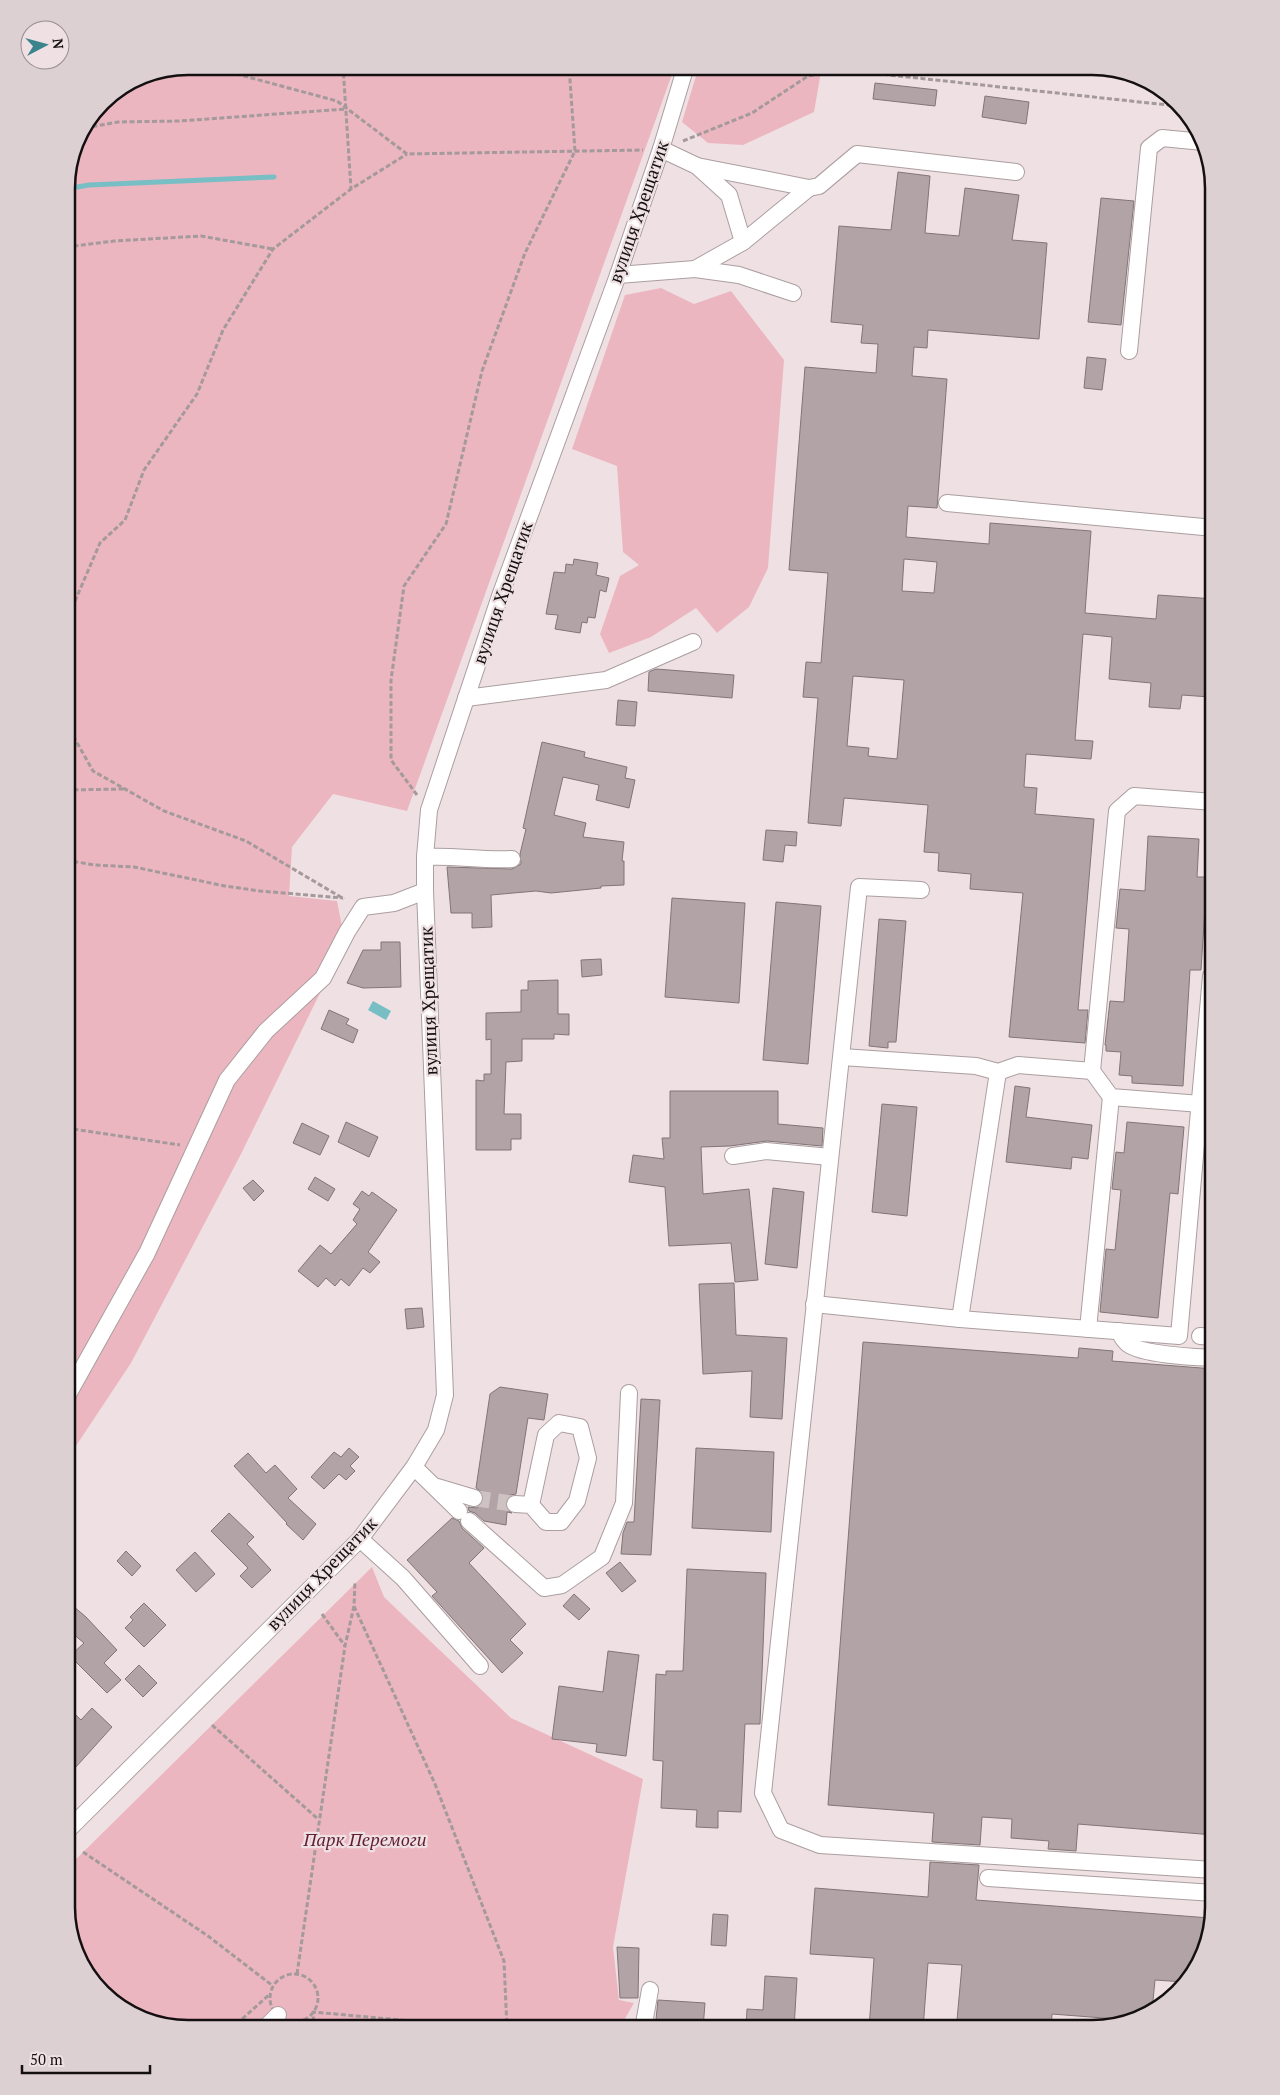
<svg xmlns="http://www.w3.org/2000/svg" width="1280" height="2095" font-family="'PT Serif',serif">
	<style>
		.green { fill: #ecb6c0 }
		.water { fill: #77bec5 }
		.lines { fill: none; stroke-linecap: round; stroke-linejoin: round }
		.stream { stroke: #77bec5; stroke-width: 5 }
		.building { fill: #b1a3a6; stroke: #827577; fill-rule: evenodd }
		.minor-tunnel { stroke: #cec2c3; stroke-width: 16; stroke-dasharray: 16 8; stroke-linecap: butt }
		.minor-casing { stroke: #ab9ea0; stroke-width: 18 }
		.path { stroke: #a4999b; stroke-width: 3; stroke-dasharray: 5 2.5; stroke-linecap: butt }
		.minor { stroke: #fff; stroke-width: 16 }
		.labels { text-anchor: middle; stroke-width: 4.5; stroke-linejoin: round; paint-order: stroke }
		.street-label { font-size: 18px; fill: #140f10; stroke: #efe1e3 }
		.park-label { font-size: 18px; font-style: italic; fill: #621d32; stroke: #efe1e3 }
		.rim { fill: none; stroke: #140f10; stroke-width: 2.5 }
	</style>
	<rect width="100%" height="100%" fill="#efe1e3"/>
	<g class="green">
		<path d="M188 66H675L407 811 333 794 292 847 289 896 337 901 345 942 240 1156 131 1363 66 1461V180L76 141 102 102 142 75Z"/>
		<path d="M699 66H822L814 112 743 145 708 143 682 122Z"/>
		<path d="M661 288 694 304 731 291 784 360 768 568 749 607 717 633 696 608 651 637 609 653 600 634 620 576 639 565 623 552 617 466 572 449 625 295Z"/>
		<path d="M372 1567 384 1597 511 1718 643 1779 613 1947 619 2000 634 2003 619 2029H180L121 2008 79 1961 66 1907V1869Z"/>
	</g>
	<path class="water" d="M373 1001 391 1011 386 1020 368 1010Z"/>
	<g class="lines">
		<path class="stream" d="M66 189 89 185 274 177"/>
	</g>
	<g class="building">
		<path d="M875 83 937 90 935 106 873 99Z"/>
		<path d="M985 96 1029 102 1026 124 982 117Z"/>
		<path d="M898 172 930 176 925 233 959 236 965 188 1019 195 1012 240 1047 243 1039 339 928 330 927 348 914 347 912 376 947 379 937 508 908 506 906 537 989 544 990 523 1091 531 1085 613 1156 619 1158 595 1214 599V678L1211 677 1210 697 1182 695 1180 709 1149 707 1151 683 1109 679 1112 637 1083 634 1075 740 1093 741 1091 759 1026 754 1024 787 1037 788 1035 814 1094 819 1078 1010H1088L1085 1043 1009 1037 1023 893 970 889 971 874 938 871 939 853 924 852 928 805 844 798 841 826 808 823 818 698 803 697 806 662 821 663 828 573 789 570 805 367 876 373 878 344 861 343 863 325 831 322 839 226 891 230ZM904 559 937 562 934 593 902 591ZM853 676 904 680 897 759 868 756 869 748 847 746Z"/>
		<path d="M1101 198 1134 201 1121 325 1088 322Z"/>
		<path d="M1087 357 1106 359 1102 390 1084 388Z"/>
		<path d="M574 559 598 563 596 575 609 578 606 592 600 590 595 618 588 617 587 623 582 622 580 633 555 629 558 615 546 614 554 572 565 573 566 564 573 565Z"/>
		<path d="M656 669 734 675 732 698 648 691 649 672Z"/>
		<path d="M618 700 637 702 635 726 616 725Z"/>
		<path d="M542 742 585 752 584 757 627 767 625 778 635 780 629 808 596 800 599 785 563 777 554 815 586 823 583 837 624 842 622 861H624V885L601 886V888L551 893 536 891 491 895 492 927 472 928V913H451L447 867 512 869 521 864 520 854 526 829 523 828Z"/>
		<path d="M766 830 797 832 796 846 785 845 783 862 763 860Z"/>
		<path d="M1148 836 1199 839 1197 877H1207L1201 970H1190L1183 1086 1132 1083V1076L1119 1075 1121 1052 1106 1051V1045H1105L1110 1001 1124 1002 1129 929 1116 928 1120 889 1145 891Z"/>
		<path d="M672 898 745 903 739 1003 665 997Z"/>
		<path d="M776 902 821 906 808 1064 763 1060Z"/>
		<path d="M879 919 906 921 896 1042H888V1048L869 1046Z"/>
		<path d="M381 942H400L401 987 363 988 347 983 363 950H381Z"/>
		<path d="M601 959 602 975 582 977 581 960Z"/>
		<path d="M558 980V1014H569V1035L554 1034V1039H522V1061L506 1062 504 1114H521V1139H511V1150H476V1080L484 1081V1074H491V1039L486 1040V1013L521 1012V990H528V981Z"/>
		<path d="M329 1010 349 1019 346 1024 358 1030 353 1043 321 1029Z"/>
		<path d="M1015 1086 1030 1088 1026 1117 1092 1125 1088 1159 1072 1157 1071 1169 1006 1162Z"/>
		<path d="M670 1091H778V1124L823 1128 822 1146 767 1141 730 1146 701 1147 703 1194 749 1189 758 1280 735 1282 731 1243 669 1246 665 1187 629 1182 633 1155 664 1159 662 1138H670Z"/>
		<path d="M882 1104 917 1107 907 1216 872 1212Z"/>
		<path d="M346 1122 378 1137 369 1157 338 1142Z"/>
		<path d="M1127 1122 1184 1127 1178 1194 1170 1193 1158 1318 1100 1312 1106 1249 1115 1250 1121 1190 1112 1189 1116 1152 1124 1153Z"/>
		<path d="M302 1123 329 1136 320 1155 293 1143Z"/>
		<path d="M315 1177 335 1189 328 1201 308 1189Z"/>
		<path d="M253 1180 264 1191 254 1201 243 1188Z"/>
		<path d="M773 1188 804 1192 797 1268 765 1264Z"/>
		<path d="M362 1191 369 1196 372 1192 397 1210 368 1252 380 1262 370 1273 363 1268 349 1286 341 1279 335 1286 326 1278 318 1287 298 1271 320 1245 331 1254 357 1224 353 1220 360 1209 353 1204Z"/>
		<path d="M734 1283 736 1335 787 1338 782 1419 750 1417 752 1371 703 1374 699 1284Z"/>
		<path d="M422 1308 424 1327 407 1329 405 1309Z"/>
		<path d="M863 1342 1078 1358 1079 1348 1113 1351 1112 1361 1214 1369V1835L1078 1824 1076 1851 1048 1849 1049 1841 1011 1838 1012 1819 982 1817 980 1845 932 1842 934 1813 828 1805Z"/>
		<path d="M500 1387 548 1394 544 1420 528 1418 516 1494 510 1495 505 1503 506 1509 512 1513 507 1512 506 1525 484 1521 475 1513 469 1511 468 1507 477 1508 484 1500 482 1492 476 1488 490 1394Z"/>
		<path d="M641 1399 660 1400 651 1555 621 1554 623 1533 627 1522H634Z"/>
		<path d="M349 1448 359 1457 350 1466 355 1471 346 1480 339 1474 324 1489 311 1477 334 1452 341 1457Z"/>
		<path d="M696 1448 774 1452 771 1532 692 1528Z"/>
		<path d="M248 1453 266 1473 275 1465 297 1489 288 1498 316 1524 303 1540 286 1524 287 1523 234 1466Z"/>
		<path d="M229 1513 254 1537 247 1544 271 1570 252 1588 240 1576 248 1568 211 1531Z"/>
		<path d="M452 1518 459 1521 462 1528 484 1548 469 1563 526 1624 510 1640 523 1653 502 1673 432 1596 437 1592 407 1560Z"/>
		<path d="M126 1551 141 1566 132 1576 117 1561Z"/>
		<path d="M195 1552 215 1574 196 1592 176 1570Z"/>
		<path d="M620 1562 636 1581 622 1592 606 1573Z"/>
		<path d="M687 1569 766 1573 760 1724H745L741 1812 718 1811V1828L696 1827 697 1810 661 1808 663 1761 653 1760 656 1674 666 1675V1671H683Z"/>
		<path d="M574 1594 590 1609 579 1620 563 1606Z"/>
		<path d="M66 1600 86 1617 117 1650 104 1663 121 1680 107 1693 70 1656 84 1643 66 1628Z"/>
		<path d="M144 1603 166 1625 144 1647 125 1628 133 1620 130 1617Z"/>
		<path d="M608 1651 639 1655 626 1756 596 1752 597 1744 552 1739 559 1686 603 1692Z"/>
		<path d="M139 1665 157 1683 143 1697 125 1679Z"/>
		<path d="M66 1705 81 1720 92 1708 112 1727 75 1768 66 1760Z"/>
		<path d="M930 1862 979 1865 976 1900 1210 1918 1193 1974 1185 1982 1155 1980 1152 2011 1146 2016 1129 2020 1052 2014 1051 2029H988L989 2022 957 2020 962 1965 928 1963 923 2029H869L874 1958 810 1954 815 1888 928 1897Z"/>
		<path d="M713 1914 728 1915 726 1946 711 1945Z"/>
		<path d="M617 1947 639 1948 638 1998H620Z"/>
		<path d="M765 1976 797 1978 794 2029H746L747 2009 763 2010Z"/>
		<path d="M658 2000 705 2003 703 2029H655Z"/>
	</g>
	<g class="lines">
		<path class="minor-tunnel" d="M474 1498 515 1504"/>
		<defs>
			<g id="minor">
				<path d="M697 166 809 188 743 242"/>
				<path d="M809 188 819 186 857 154 1016 172"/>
				<path d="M695 269 739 275 793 293"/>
				<path d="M618 275 695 269 743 242 729 195 697 166 661 149"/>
				<path d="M1129 351 1149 148 1162 138 1203 142"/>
				<path d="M947 503 1214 528"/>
				<path d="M466 698 606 680 693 642"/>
				<path d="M425 857C454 855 483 861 512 859"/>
				<path d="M921 890 859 887 763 1793 781 1830 820 1845 1214 1870"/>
				<path d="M842 1057 976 1066 998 1072 1018 1065 1092 1071 1111 1097 1201 1104"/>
				<path d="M1092 1071 1117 811 1134 796 1214 802"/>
				<path d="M733 1156 766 1151 830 1157"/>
				<path d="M814 1304 960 1319 1179 1336 1211 976"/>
				<path d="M960 1319 998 1072"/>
				<path d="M1088 1329 1111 1097"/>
				<path d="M1119 1331C1121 1336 1123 1340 1128 1344 1143 1355 1194 1357 1214 1358"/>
				<path d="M1200 1336 1214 1337"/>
				<path d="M66 1398 147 1253 227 1080 266 1031 323 978 347 932 363 907 394 903 425 891"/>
				<path d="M414 1467 459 1511"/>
				<path d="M437 1487 474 1498"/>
				<path d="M515 1504 531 1505 546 1435 559 1423 580 1427 588 1458 577 1501 561 1522H546L531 1505"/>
				<path d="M469 1521 544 1588 562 1585 602 1557 624 1503 629 1393"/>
				<path d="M360 1539 403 1578 480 1666"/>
				<path d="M66 1832 360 1539 414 1467 436 1430 445 1395 425 891V857L429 810 500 596 618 275 661 149 686 66"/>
				<path d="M988 1878 1214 1893"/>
				<path d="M264 2029 278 2015"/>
				<path d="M643 2029 650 1990"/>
			</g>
		</defs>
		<use href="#minor" class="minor-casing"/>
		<g class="path">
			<path d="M207 66 337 101 407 154 643 150"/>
			<path d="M343 66 351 189"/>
			<path d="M85 128 118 122 180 121 346 109"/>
			<path d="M683 141 752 113 808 76 843 70 1177 106"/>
			<path d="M66 247 114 241 201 236 273 249"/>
			<path d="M66 622 100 543 125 520 144 470 197 394 223 330 273 249 351 189 407 154"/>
			<path d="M66 723 93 771 164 811 246 841 344 899"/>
			<path d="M66 790 124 789"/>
			<path d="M417 795 391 760V680L404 586 446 524 482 371 525 253 575 151 569 66"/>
			<path d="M66 860 94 865 134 867 225 886 260 891 343 898"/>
			<path d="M66 1128 180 1145"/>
			<path d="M354 1606 435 1784 504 1961 507 2029"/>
			<path d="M322 1614 345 1646"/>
			<path d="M212 1725 318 1819"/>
			<path d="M83 1852 208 1936 273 1986"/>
			<path d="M297 1974 345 1646 354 1606 355 1581"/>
			<circle cx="294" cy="1998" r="24"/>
			<path d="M231 2029 270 1994"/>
			<path d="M296 2029 305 2019"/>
			<path d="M314 2029 313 2012 500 2029"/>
		</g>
		<use href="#minor" class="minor"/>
	</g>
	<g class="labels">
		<g class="street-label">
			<text transform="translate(639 212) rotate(-71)" y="6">вулиця Хрещатик</text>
			<text transform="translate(503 593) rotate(-71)" y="6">вулиця Хрещатик</text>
			<text transform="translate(429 1001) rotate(-92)" y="6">вулиця Хрещатик</text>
			<text transform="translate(322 1574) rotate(-46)" y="6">вулиця Хрещатик</text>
		</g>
		<g class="park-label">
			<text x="365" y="1846">Парк Перемоги</text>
		</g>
	</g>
	<path d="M0 0H1280V2095H0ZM188 75H1092A113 113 0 0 1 1205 188V1907A113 113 0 0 1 1092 2020H188A113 113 0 0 1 75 1907V188A113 113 0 0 1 188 75Z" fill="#ddd0d2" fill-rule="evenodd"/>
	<path class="rim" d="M188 75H1092A113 113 0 0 1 1205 188V1907A113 113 0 0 1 1092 2020H188A113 113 0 0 1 75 1907V188A113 113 0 0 1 188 75Z"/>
	<g transform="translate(45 45) rotate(84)"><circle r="24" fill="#efe1e3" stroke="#978d8f"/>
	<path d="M0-4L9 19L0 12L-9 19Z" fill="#3c848b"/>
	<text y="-8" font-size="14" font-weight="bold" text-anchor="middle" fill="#140f10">N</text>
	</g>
	<path d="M22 2065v8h128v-8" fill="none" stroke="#140f10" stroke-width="2.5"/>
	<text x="30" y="2065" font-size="15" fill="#140f10" stroke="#efe1e3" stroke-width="4" paint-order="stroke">50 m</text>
</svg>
